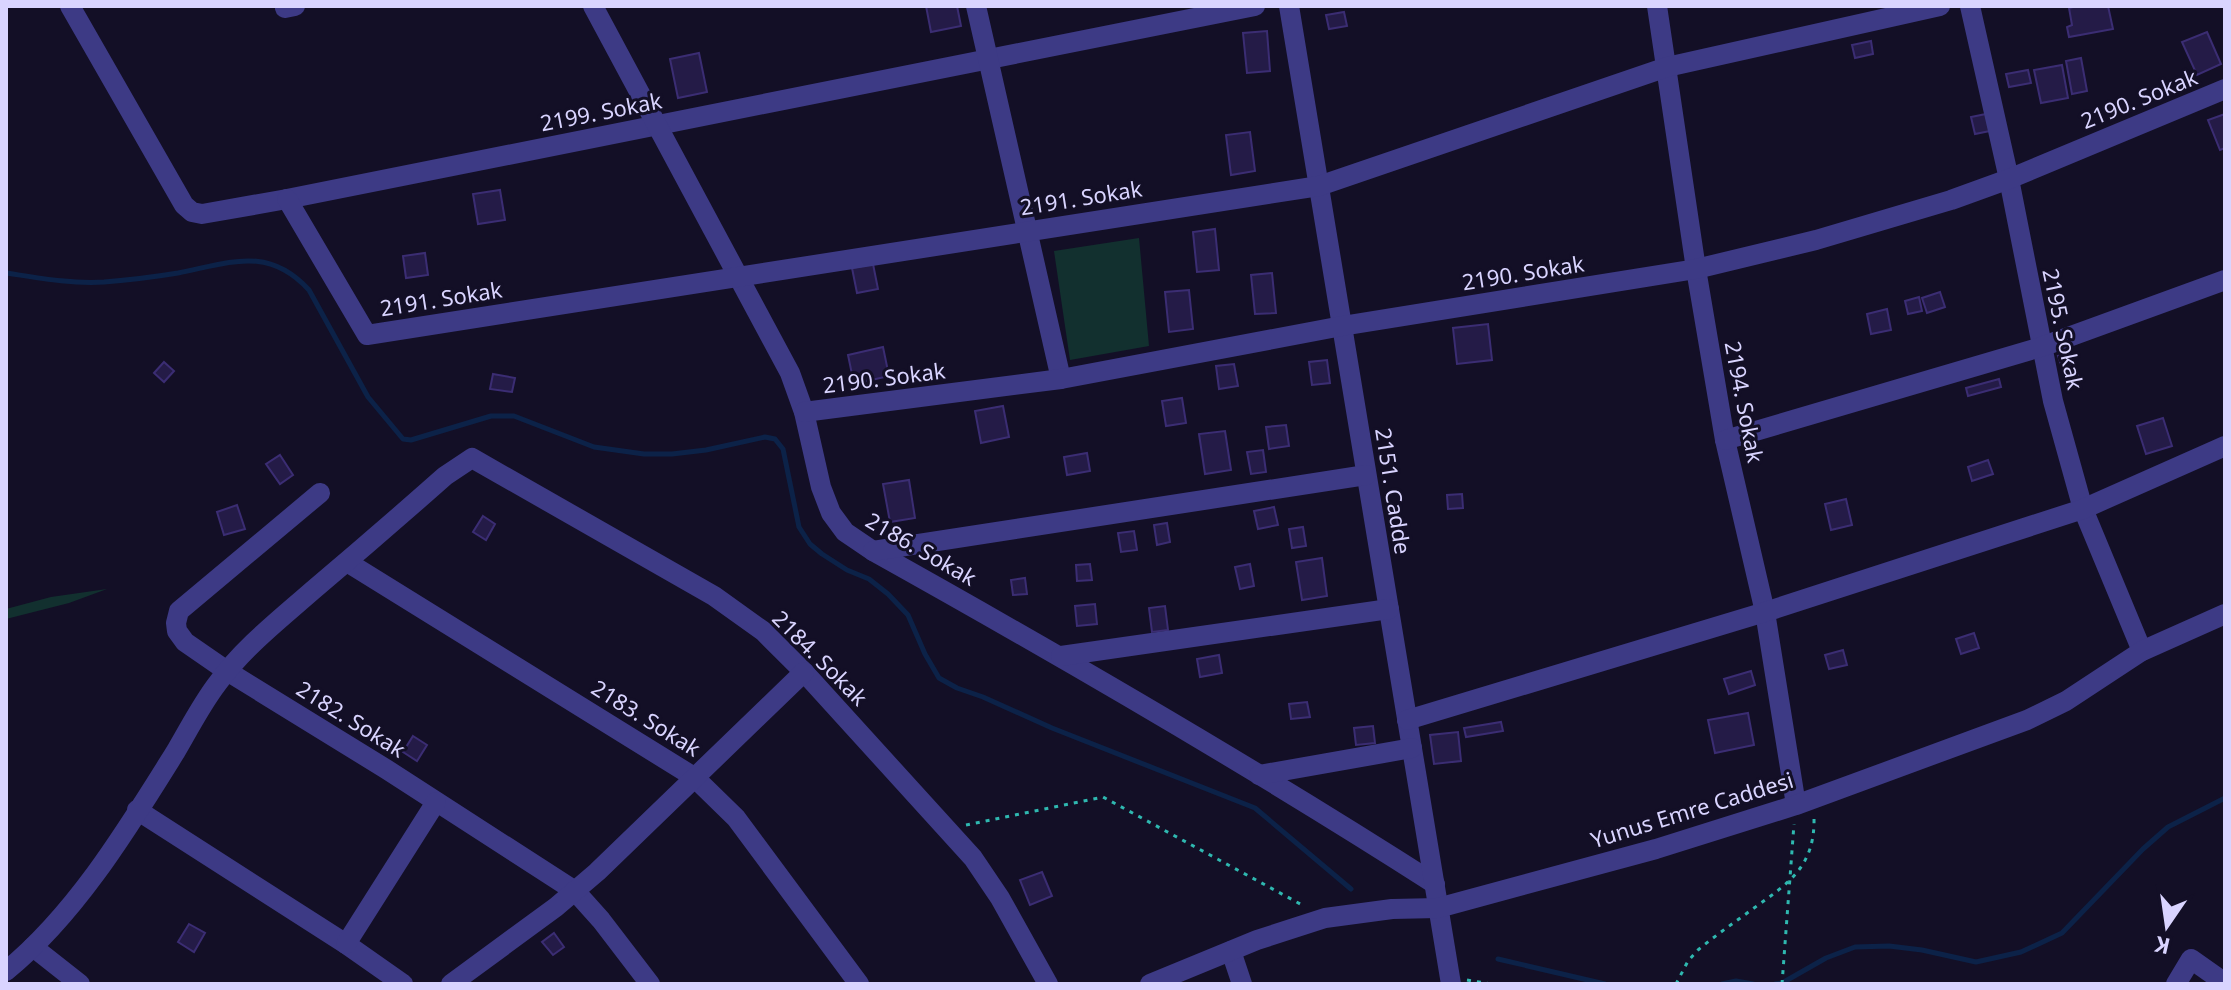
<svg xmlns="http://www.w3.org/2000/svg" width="2231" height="990" font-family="'Noto Sans',sans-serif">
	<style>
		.green { fill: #12302f }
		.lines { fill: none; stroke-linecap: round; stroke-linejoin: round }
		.stream { stroke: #0c2248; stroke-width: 5 }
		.building { fill: #241b47; stroke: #3b2d73; stroke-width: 2 }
		.path { stroke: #2fb8b0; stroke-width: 3; stroke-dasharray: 4 6; stroke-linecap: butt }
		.minor { stroke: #3d3a85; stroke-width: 20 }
		.labels { text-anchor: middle; stroke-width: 6; stroke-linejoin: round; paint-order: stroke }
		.street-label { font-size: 22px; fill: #d9d4ff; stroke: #130f26 }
	</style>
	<rect width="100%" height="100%" fill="#130f26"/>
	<g class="green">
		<path d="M1139 238 1149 346 1070 360 1054 251Z"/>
		<path d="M107 589 69 603 6 619V609L51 597Z"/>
	</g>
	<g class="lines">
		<g class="stream">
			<path d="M6 273C39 278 71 284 104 282 128 280 154 277 178 273 229 263 268 245 309 290L368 397 403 439 411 440 491 416H514L594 447 644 454H672L706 450 765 437 775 439 783 449 799 527 810 544 822 554 847 570 869 579 888 594 908 615 925 654 939 678 957 688 983 697 1052 728 1255 808 1351 889"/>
			<path d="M1498 959 1605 984"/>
			<path d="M1722 984 1736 981 1753 984"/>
			<path d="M1775 984 1782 983 1826 958 1855 947 1889 946 1922 950 1976 962 2021 952 2062 933 2143 849 2168 827 2225 798"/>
		</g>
	</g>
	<g class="building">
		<path d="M926 6H957L961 26 931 32Z"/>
		<path d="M2077 6H2108L2113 29 2069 37 2067 27 2072 25 2069 8Z"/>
		<path d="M1344 12 1347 26 1329 29 1326 15Z"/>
		<path d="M1267 31 1270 71 1247 73 1243 33Z"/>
		<path d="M2207 32 2221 64 2197 75 2182 42Z"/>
		<path d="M1871 41 1873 54 1855 58 1852 45Z"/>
		<path d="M699 53 707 92 678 98 670 59Z"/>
		<path d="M2081 58 2087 91 2072 94 2066 61Z"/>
		<path d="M2062 65 2068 98 2041 103 2034 70Z"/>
		<path d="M2028 70 2031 83 2009 87 2006 74Z"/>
		<path d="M1986 114 1990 131 1975 134 1971 117Z"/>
		<path d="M2225 114V148L2220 150 2208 120Z"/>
		<path d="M1250 132 1255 171 1231 175 1226 135Z"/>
		<path d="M500 190 505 220 478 224 473 194Z"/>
		<path d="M1215 229 1219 270 1197 272 1193 232Z"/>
		<path d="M425 253 428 275 406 278 403 256Z"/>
		<path d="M873 264 878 289 857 293 852 268Z"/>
		<path d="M1272 273 1276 313 1255 314 1251 275Z"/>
		<path d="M1189 290 1193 329 1169 332 1165 292Z"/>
		<path d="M1940 292 1945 307 1927 313 1922 298Z"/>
		<path d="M1919 297 1922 311 1908 314 1905 301Z"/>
		<path d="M1887 309 1891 330 1871 334 1867 314Z"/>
		<path d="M1488 324 1492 360 1457 364 1453 328Z"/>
		<path d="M883 347 889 376 854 384 848 355Z"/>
		<path d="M2070 352 2079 378 2067 382 2058 356Z"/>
		<path d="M1327 360 1330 383 1312 385 1309 362Z"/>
		<path d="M164 362 174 371 164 382 154 373Z"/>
		<path d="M1234 364 1238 386 1219 389 1216 366Z"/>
		<path d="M493 374 515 378 512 392 490 389Z"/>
		<path d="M1999 379 2001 387 1968 396 1966 388Z"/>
		<path d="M1182 398 1186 423 1166 426 1162 401Z"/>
		<path d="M1003 406 1009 437 981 443 975 411Z"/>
		<path d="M2163 418 2172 446 2146 454 2137 426Z"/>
		<path d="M1286 425 1289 446 1269 449 1266 427Z"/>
		<path d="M1225 431 1231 470 1205 474 1199 434Z"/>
		<path d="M1263 450 1266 472 1251 474 1247 452Z"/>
		<path d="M1087 453 1090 471 1067 475 1064 457Z"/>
		<path d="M280 455 293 475 280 484 266 464Z"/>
		<path d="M1988 460 1993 474 1972 481 1968 467Z"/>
		<path d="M909 480 915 518 890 522 883 484Z"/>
		<path d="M1462 494 1463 508 1448 509 1447 495Z"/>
		<path d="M1846 499 1852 525 1831 530 1825 504Z"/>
		<path d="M237 505 245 529 224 535 217 512Z"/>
		<path d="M1274 507 1278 525 1258 529 1254 511Z"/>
		<path d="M483 516 495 524 486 540 473 532Z"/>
		<path d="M1167 523 1170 542 1157 545 1154 525Z"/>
		<path d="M1303 527 1306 546 1292 548 1289 529Z"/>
		<path d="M1134 531 1137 550 1121 552 1118 533Z"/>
		<path d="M1322 558 1327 596 1302 600 1296 562Z"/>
		<path d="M1090 564 1092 580 1077 581 1076 565Z"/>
		<path d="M1250 564 1254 586 1240 589 1235 567Z"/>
		<path d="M1025 578 1027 594 1013 595 1011 580Z"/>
		<path d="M1095 604 1097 624 1077 626 1075 606Z"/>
		<path d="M1165 606 1168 630 1152 632 1149 608Z"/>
		<path d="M1974 633 1979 648 1961 654 1956 639Z"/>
		<path d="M1843 650 1847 665 1829 669 1825 655Z"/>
		<path d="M1219 655 1222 673 1200 677 1197 659Z"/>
		<path d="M1751 671 1755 685 1729 694 1724 679Z"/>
		<path d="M1307 702 1310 717 1291 719 1289 704Z"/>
		<path d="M1748 713 1754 745 1715 753 1708 720Z"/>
		<path d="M1501 722 1503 731 1466 737 1464 728Z"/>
		<path d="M1373 726 1375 743 1356 745 1354 728Z"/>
		<path d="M1458 732 1461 761 1434 764 1430 735Z"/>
		<path d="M413 736 427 745 417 761 403 752Z"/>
		<path d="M1042 872 1052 896 1030 905 1020 880Z"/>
		<path d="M189 924 205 933 194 952 178 942Z"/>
		<path d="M554 933 564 947 553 955 542 942Z"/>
	</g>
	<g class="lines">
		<g class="path">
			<path d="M966 825 1103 797 1304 906"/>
			<path d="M1467 980 1491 984"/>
			<path d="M1676 984 1688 961 1698 950C1716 935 1735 922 1754 908 1789 883 1815 866 1814 818"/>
			<path d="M1782 984 1794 824"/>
		</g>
		<g class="minor">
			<path d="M70 6 184 205 192 212 202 214 287 199 1255 6"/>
			<path d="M593 6 790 373 804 412 821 487 831 513 845 532 873 551C1063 657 1251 766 1435 884"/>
			<path d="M976 6 1061 379"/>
			<path d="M1289 6 1451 984"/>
			<path d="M1657 6 1696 269 1725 440 1765 612 1796 805"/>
			<path d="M1970 6 2009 179 2053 401 2083 509 2142 651"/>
			<path d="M285 8 295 6"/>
			<path d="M287 199 367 335 1319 186 1667 67 1940 6"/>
			<path d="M804 412 1061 379 1342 326 1696 269 1816 240 1951 200 2009 179 2225 89"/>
			<path d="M1725 440 2041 347 2225 280"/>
			<path d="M320 493 179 611 176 623 177 631 185 642 227 671 386 769 575 891 601 920 650 984"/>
			<path d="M873 551 1366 475"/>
			<path d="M347 562 694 777 736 818 859 984"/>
			<path d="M1061 656 1389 609"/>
			<path d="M1407 720 1765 612 2083 509 2225 446"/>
			<path d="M1259 775 1412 748"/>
			<path d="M137 810 346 944 403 984"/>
			<path d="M346 944 436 802"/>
			<path d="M33 947 80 984"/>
			<path d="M1231 951 1242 984"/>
			<path d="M6 971C76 914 128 828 176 751 189 729 201 705 217 684 243 648 279 620 312 591 357 553 401 515 445 476L472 458 714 596 763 631 804 672 973 858 1000 898 1048 984"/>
			<path d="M451 984 556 907 597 872 804 672"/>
			<path d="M1150 984 1257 940 1325 918 1392 909 1438 908 1656 849 1796 805 2027 720 2066 701 2142 651 2225 614"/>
			<path d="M2176 984 2191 959 2225 983"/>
		</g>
	</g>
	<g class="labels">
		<g class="street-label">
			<text transform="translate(2139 99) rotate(-22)" y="8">2190. Sokak</text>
			<text transform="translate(601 112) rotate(-11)" y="8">2199. Sokak</text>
			<text transform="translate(1081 198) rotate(-9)" y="8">2191. Sokak</text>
			<text transform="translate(1523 273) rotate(-9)" y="8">2190. Sokak</text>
			<text transform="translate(441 299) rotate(-9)" y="8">2191. Sokak</text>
			<text transform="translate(2063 329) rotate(78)" y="8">2195. Sokak</text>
			<text transform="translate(884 378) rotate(-7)" y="8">2190. Sokak</text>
			<text transform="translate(1744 402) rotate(79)" y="8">2194. Sokak</text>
			<text transform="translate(1393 491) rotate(81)" y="8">2151. Cadde</text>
			<text transform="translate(921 549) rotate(30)" y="8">2186. Sokak</text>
			<text transform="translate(820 658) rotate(45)" y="8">2184. Sokak</text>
			<text transform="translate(646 718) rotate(32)" y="8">2183. Sokak</text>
			<text transform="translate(351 719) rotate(32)" y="8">2182. Sokak</text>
			<text transform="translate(1692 810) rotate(-17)" y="8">Yunus Emre Caddesi</text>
		</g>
	</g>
	<rect width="2231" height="990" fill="none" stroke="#d9d4ff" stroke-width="16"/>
	<g transform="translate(2167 926) rotate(193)" stroke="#130f26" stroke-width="6" paint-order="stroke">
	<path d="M0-6L14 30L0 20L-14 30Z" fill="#d9d4ff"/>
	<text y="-12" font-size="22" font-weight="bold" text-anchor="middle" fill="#d9d4ff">K</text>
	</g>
</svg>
